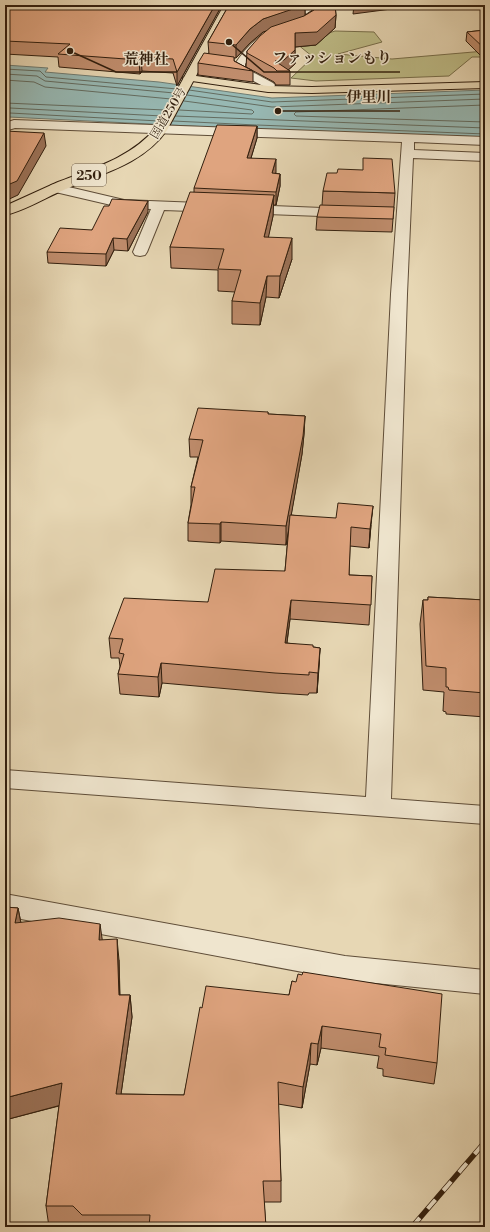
<svg xmlns="http://www.w3.org/2000/svg" width="490" height="1232" font-family="'Libre Bodoni','Noto Serif JP',serif">
	<style>
		.green { fill: #bebc87; stroke: #786e4a }
		.water { fill: #97b8b3; stroke: #6f7b71 }
		.lines { fill: none; stroke-linecap: round; stroke-linejoin: round }
		.shore { stroke: #646c60; stroke-width: 1 }
		.minor-casing { stroke: #5f4d38; stroke-width: 2 }
		.major-casing { stroke: #321f0e; stroke-width: 2 }
		.highway-casing { stroke: #321f0e; stroke-width: 2 }
		.minor { fill: #efe5ce; fill-rule: evenodd }
		.major { fill: #e7d7b4; fill-rule: evenodd }
		.highway { fill: #e7d7b4; fill-rule: evenodd }
		.rail-casing { stroke: #321f0e; stroke-width: 5.5 }
		.rail { stroke: #efe5ce; stroke-width: 4; stroke-dasharray: 12; stroke-linecap: butt }
		.wall { fill: #c08d6d; stroke: #321f0e }
		.shaded-wall { fill: #9c7359; stroke: #321f0e }
		.building { fill: #dfa47f; stroke: #321f0e }
		.labels { text-anchor: middle; stroke-width: 3; stroke-linejoin: round; paint-order: stroke }
		.far-street-label { font-size: 12px; fill: #321f0e; stroke: #efe5ce }
		.shield { fill: #efe5ce; stroke: #6b5a48; stroke-width: 1 }
		.shield-label { font-size: 13px; font-weight: bold; fill: #321f0e }
		.leader { fill: none; stroke: #321f0e; stroke-width: 1.5 }
		.callout-dot { fill: #321f0e; stroke: #efe5ce; stroke-width: 1.5 }
		.callout-label { font-size: 15px; text-anchor: middle; font-weight: bold; fill: #321f0e; stroke: #efe5ce; stroke-width: 3; stroke-linejoin: round; paint-order: stroke }
	</style>
	<rect width="100%" height="100%" fill="#e7d7b4"/>
	<filter id="stains"><feTurbulence type="fractalNoise" baseFrequency=".005" numOctaves="4"/><feColorMatrix values="0 0 0 0 .2 0 0 0 0 .09 0 0 0 0 .02 0 0 0 .5 -.17"/></filter>
	<radialGradient id="worn" r=".72"><stop offset=".6" stop-color="#630" stop-opacity="0"/><stop offset="1" stop-color="#630" stop-opacity=".3"/></radialGradient>
	<path class="green" d="M335 31 374 32 382 42 338 54 392 59 485 51V57H472L449 76 316 81 291 78 313 57 297 44Z"/>
	<path class="water" d="M5 65 48 68 45 72 159 82 272 98 485 90V137L270 130 9 117 5 119Z"/>
	<g class="lines">
		<g class="shore">
			<path d="M5 69 40 71 46 77 177 89"/>
			<path d="M5 74 37 76 45 81 174 93"/>
			<path d="M5 80 34 82 45 87 171 99"/>
			<path d="M189 90 272 102 485 94"/>
			<path d="M187 95 272 107 485 99"/>
			<path d="M5 103 165 110"/>
			<path d="M485 105 296 112 294 114 296 116 485 122"/>
			<path d="M5 110 10 108 162 116"/>
			<path d="M179 110 252 114 254 112 252 110 184 101"/>
			<path d="M5 115 10 113 159 121"/>
			<path d="M175 116 485 128"/>
			<path d="M173 121 256 125"/>
			<path d="M257 125 485 134"/>
		</g>
		<defs>
			<g id="minor">
				<path d="M301 5H311L317 17C307 30 289 30 275 36 262 43 254 53 245 64V68L273 83 275 85 272 91H264L263 86 236 72 235 64C245 49 257 35 275 29 286 26 297 24 307 16Z"/>
				<path d="M14 120 485 137V145L414 142V150L485 153V161L413 158 407 294 391 799 485 806V824L5 788V770L366 797 391 294 402 142 15 128 5 131V123Z"/>
				<path d="M56 184 124 200 347 209 352 210 354 213 352 216 347 217 164 210 147 252 145 255 140 256 135 255 133 252 151 209 124 208 51 191 49 188 51 185Z"/>
				<path d="M5 894 345 956 485 970V994L345 980 5 916Z"/>
			</g>
			<path id="major" d="M189 75 268 86 312 87 485 82V88L312 93 268 92 185 80 183 78Z"/>
			<path id="highway" d="M224 5H234L167 130C142 166 96 175 59 192 41 200 24 211 5 215V206C23 198 40 190 58 182 94 168 130 158 156 128Z"/>
		</defs>
		<use href="#minor" class="minor-casing"/>
		<use href="#major" class="major-casing"/>
		<use href="#highway" class="highway-casing"/>
		<use href="#minor" class="minor"/>
		<use href="#major" class="major"/>
		<use href="#highway" class="highway"/>
		<defs>
			<path id="rail" d="M412 1227 485 1142"/>
		</defs>
		<use href="#rail" class="rail-casing"/>
		<use href="#rail" class="rail"/>
	</g>
	<g class="wall">
		<path d="M5 5H222L177 86 173 73 142 71 140 74 59 67 58 57 5 54Z"/>
		<path d="M229 5H305V15L314 9 312 5H335L336 15 335 28 316 45 295 47V64L288 70 290 71V85H276L274 82 246 67 247 51 266 31 263 32 250 43 236 58H234V61L253 71V82L198 75V63L209 54 208 42Z"/>
		<path d="M485 30V60L466 41 467 32Z"/>
		<path d="M257 126V138L251 158 276 172 275 173 280 174V186L276 205H273V216L268 237 292 259 279 298 266 297 260 325 232 324V301L235 292 218 291V270L171 268 170 247 194 192V188Z"/>
		<path d="M323 191 395 193 392 232 316 230 317 217 322 205Z"/>
		<path d="M148 212 128 251 114 250 106 266 48 263 47 252 92 230Z"/>
		<path d="M268 412V414L305 416 304 434 302 454 291 515 371 525 369 548 350 546 349 575 372 576 369 625 290 619 287 643 320 648 317 693H309L308 695 275 693 162 683 159 697 120 694 118 674 120 667 119 658H111L109 638 208 602 285 571 289 525 286 545 221 541 220 543 188 541V523L191 505V487L198 457H190L189 439Z"/>
		<path d="M428 597 485 600V717L446 714V712L443 711 444 692 423 690 420 624 423 600H428Z"/>
		<path d="M5 907 18 908 21 923 102 940 119 960 120 995H130L132 1017 121 1094 184 1095 202 1008 289 995 292 981 437 1063 434 1084 383 1076V1069L377 1068 379 1056 321 1048 317 1065 310 1064 302 1108 278 1104 281 1181V1202H264L266 1227H49L46 1206 59 1106 5 1120Z"/>
	</g>
	<g class="shaded-wall">
		<path d="M215 5H222L177 86V72Z"/>
		<path d="M301 5H305V16L293 22 263 32 250 43 236 58V45L250 29 263 19Z"/>
		<path d="M354 5H422L353 14Z"/>
		<path d="M336 15 335 28 316 45 295 47V33Z"/>
		<path d="M295 50V64L287 71 275 61Z"/>
		<path d="M141 57 142 71 140 74 139 60Z"/>
		<path d="M257 126V138L247 171V158Z"/>
		<path d="M44 133 46 146 18 195 5 201V186Z"/>
		<path d="M276 159V172L272 186V173Z"/>
		<path d="M280 174V186L276 205V192Z"/>
		<path d="M274 195 273 216 264 258V237Z"/>
		<path d="M148 201V212L128 251 127 239Z"/>
		<path d="M113 238 114 250 106 266V254Z"/>
		<path d="M292 238V259L279 298 280 276Z"/>
		<path d="M267 276 266 297 260 325V303Z"/>
		<path d="M305 416 304 434 302 454 286 545V526Z"/>
		<path d="M373 506 371 525 369 548 370 529Z"/>
		<path d="M221 522V541L220 543V524Z"/>
		<path d="M291 600 290 619 284 663 285 643Z"/>
		<path d="M320 648 319 668 317 693 318 673Z"/>
		<path d="M161 663 162 683 159 697 158 677Z"/>
		<path d="M18 908 22 929 15 923Z"/>
		<path d="M100 924 103 945 99 940Z"/>
		<path d="M117 939 119 960 120 1016 119 995Z"/>
		<path d="M130 995 132 1017 118 1115 116 1094Z"/>
		<path d="M322 1026 321 1048 317 1065 318 1044Z"/>
		<path d="M311 1043 310 1064 302 1108 303 1087Z"/>
		<path d="M62 1083 65 1104 5 1120V1098Z"/>
	</g>
	<g class="building">
		<path d="M5 5H215L177 72 173 59 141 57 139 60 58 54 70 44 5 41Z"/>
		<path d="M229 5H301L293 9 263 19 250 29 236 45 208 42Z"/>
		<path d="M318 5H335L336 15 317 32 295 33V50L284 60 275 61 290 71H277L274 68 247 53V51L260 36 271 27 304 16 314 10Z"/>
		<path d="M485 30V49L467 32Z"/>
		<path d="M204 53 234 57V61L253 71 198 63Z"/>
		<path d="M217 125 257 126 247 158 276 159 272 173 280 174 276 192 194 188Z"/>
		<path d="M5 131 44 133 17 181 5 186Z"/>
		<path d="M363 158 392 159 395 193 323 191 327 173H337L338 169 363 170Z"/>
		<path d="M190 192 274 195 264 237 292 238 280 276H267L260 303 232 301 241 270 218 269 224 249 170 247Z"/>
		<path d="M112 199 148 201 127 239 113 238 106 254 47 252 60 228 92 230 104 206H109Z"/>
		<path d="M320 205 394 207 393 219 317 217Z"/>
		<path d="M198 408 268 412V414L305 416 303 436 286 526 221 522 220 524 188 523 195 487H191L203 440 189 439Z"/>
		<path d="M338 503 373 506 370 529 351 527 349 575 372 576 371 605 291 600 285 643 313 645V647L320 648 318 673 309 672V675L275 673 161 663 158 677 118 674 124 654 119 653 123 639 109 638 124 598 208 602 215 569 285 571 290 515 336 518Z"/>
		<path d="M428 597 485 600V693L449 690 448 687H446V668L426 666 423 600H428Z"/>
		<path d="M5 907 18 908 15 923 59 918 100 924 99 940 117 939 119 995H130L116 1094 184 1095 200 1007 202 1008 206 986 289 995 292 981 296 982 298 974 302 975 303 972 442 994 437 1063 385 1055 386 1048 379 1047 381 1034 322 1026 318 1044 311 1043 303 1087 278 1082 281 1181H263L266 1227H149L150 1215H82L73 1206H46L62 1083 5 1098Z"/>
	</g>
	<g class="labels">
		<g class="far-street-label">
			<text transform="translate(168 113) rotate(-59)" y="4">国道250号</text>
		</g>
		<rect class="shield" x="72" y="164" width="34" height="22" rx="3"/>
		<g class="shield-label">
			<text x="89" y="180">250</text>
		</g>
	</g>
	<path class="leader" d="M229 42L264 72H400M70 51L116 72H177M278 111L339 111H400"/>
	<g class="callout-dot">
		<circle cx="229" cy="42" r="4"/>
		<circle cx="70" cy="51" r="4"/>
		<circle cx="278" cy="111" r="4"/>
	</g>
	<g class="callout-label">
		<text x="332" y="63">ファッションもり</text>
		<text x="146" y="64">荒神社</text>
		<text x="369" y="102">伊里川</text>
	</g>
	<rect width="490" height="1232" fill="none" stroke="#e7d7b4" stroke-width="20"/>
	<rect x="6" y="6" width="478" height="1220" fill="none" stroke="#321f0e" stroke-width="2"/>
	<rect x="10" y="10" width="470" height="1212" fill="none" stroke="#321f0e"/>
	<rect width="100%" height="100%" filter="url(#stains)"/>
	<rect width="100%" height="100%" fill="url(#worn)"/>
</svg>
